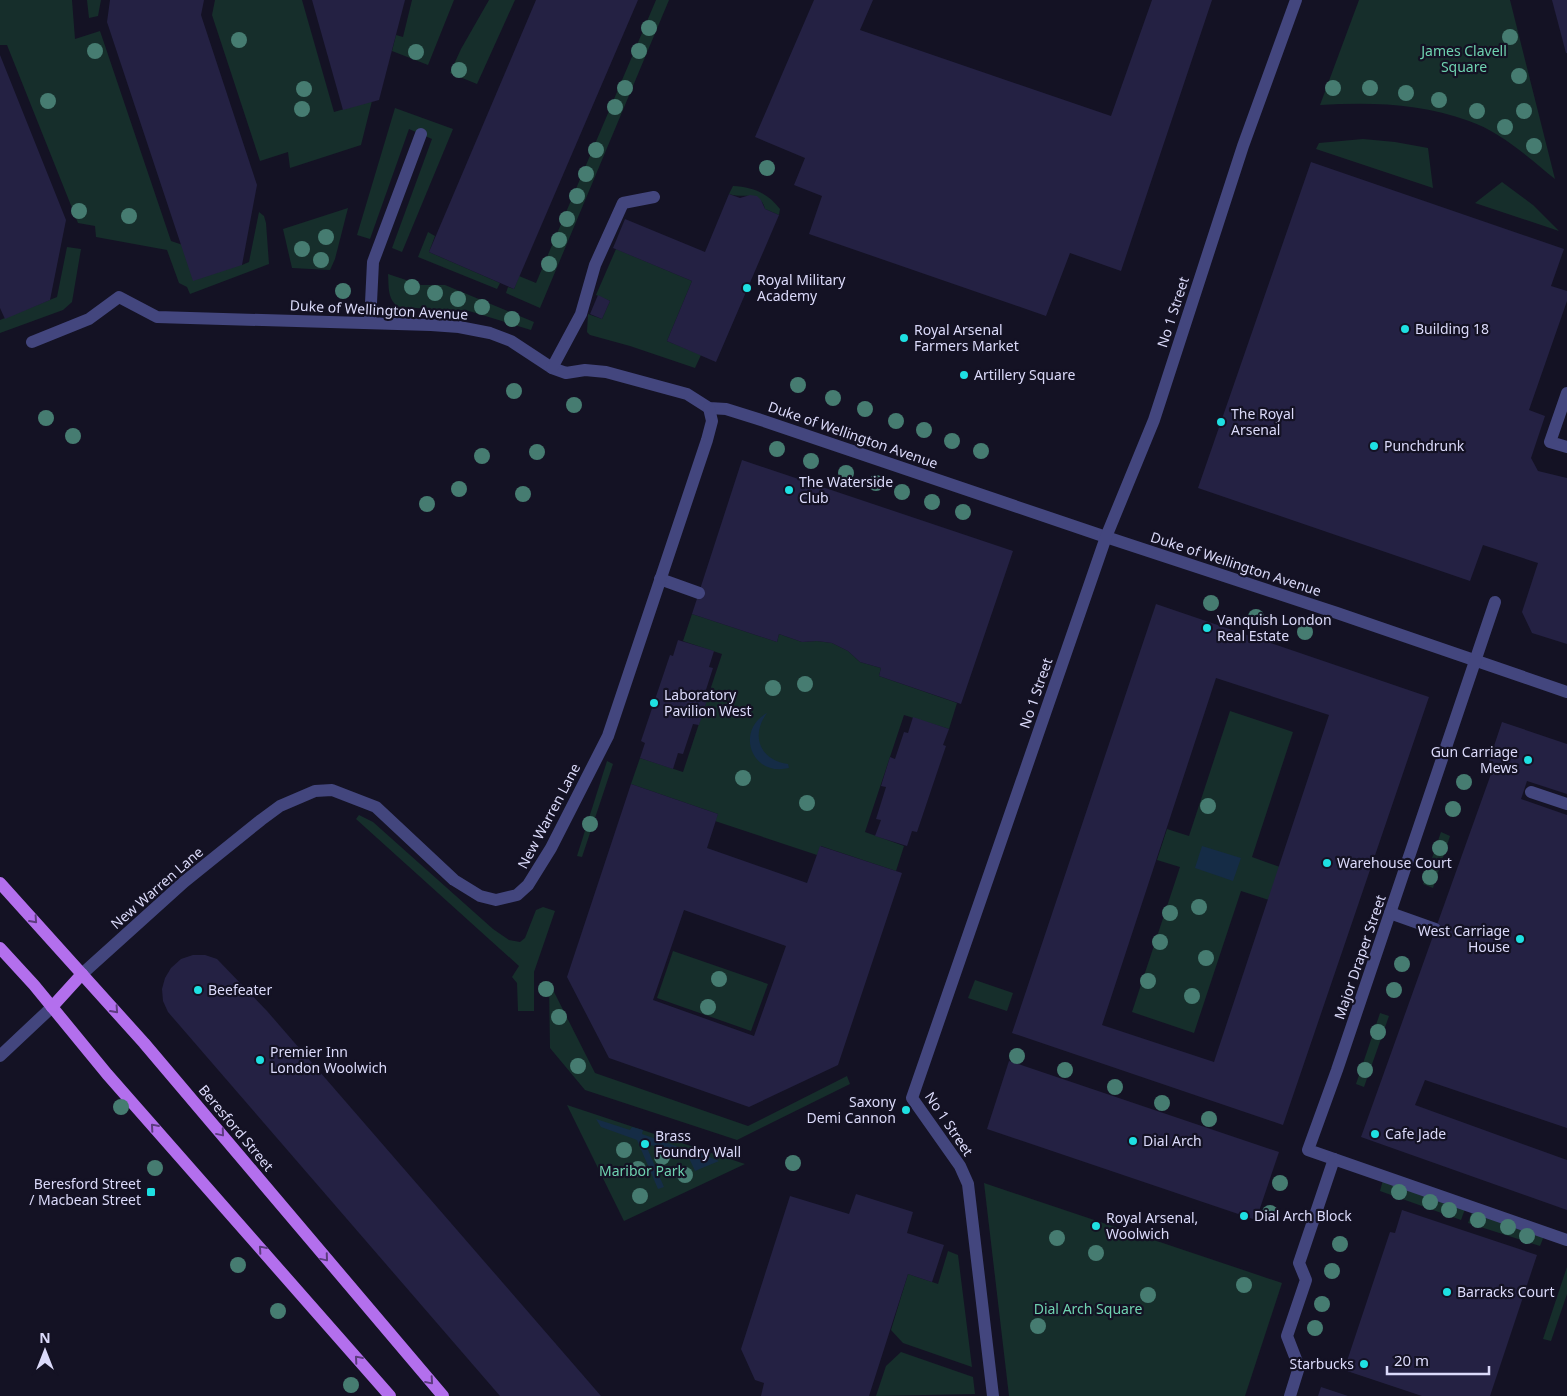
<svg xmlns="http://www.w3.org/2000/svg" width="1567" height="1396" font-family="'Noto Sans',sans-serif">
	<style>
		.green { fill: #162e2b }
		.water { fill: #152c46 }
		.building { fill: #242143; fill-rule: evenodd }
		.lines { fill: none; stroke-linecap: round; stroke-linejoin: round }
		.minor { stroke: #43467e; stroke-width: 12 }
		.major { stroke: #b36fed; stroke-width: 12 }
		.tree { fill: #467c71 }
		.oneway { stroke: #5c3c7e }
		.poi-dot { fill: #1ee0e2; stroke: #141224; stroke-width: 2 }
		.labels { text-anchor: middle; stroke-width: 4.5; stroke-linejoin: round; paint-order: stroke }
		.park-label { font-size: 14px; fill: #6fd2b0; stroke: #141224 }
		.poi-label { font-size: 14px; fill: #dbdafa; stroke: #141224; text-anchor: start }
		.street-label { font-size: 14px; fill: #dbdafa; stroke: #141224 }
	</style>
	<rect width="100%" height="100%" fill="#141224"/>
	<g class="green">
		<path d="M0 0H72L75 39 100 31 171 241 242 265 249 262 259 212 264 216 266 223 269 264 190 294 187 287 179 283 167 250 96 237 95 226 78 223 7 45H0Z"/>
		<path d="M87 0H101L98 16 89 18Z"/>
		<path d="M215 0H302L334 112 372 101 361 145 290 168 288 152 260 161 212 15Z"/>
		<path d="M412 0H454L428 65 392 51 396 35 403 37Z"/>
		<path d="M489 0H515L477 84 450 73 461 49Z"/>
		<path d="M656 0H669L540 308 506 293 508 287 514 289 519 276 536 283Z"/>
		<path d="M1359 0H1510L1555 179C1529 158 1501 132 1469 121 1420 103 1371 102 1320 105Z"/>
		<path d="M395 108 453 129 402 252 392 248 432 139 409 129 370 239 357 235Z"/>
		<path d="M1363 139 1395 142 1428 148 1433 188 1316 149 1319 143Z"/>
		<path d="M1502 182 1533 205 1559 231 1475 203Z"/>
		<path d="M733 186C753 187 768 193 780 209L779 215 765 209C760 189 743 199 729 194Z"/>
		<path d="M348 208 335 259 330 270 292 268 283 229Z"/>
		<path d="M428 232 435 236 429 252 500 283 497 289 418 257Z"/>
		<path d="M67 247 81 249 72 302 63 310 0 333V320L57 297Z"/>
		<path d="M616 249 692 281 667 341 701 355 695 368 630 346 590 335 587 332 588 314 602 319 610 301 596 295Z"/>
		<path d="M388 274 421 285H445L534 322 531 330 469 311 398 307C387 298 389 287 388 274Z"/>
		<path d="M692 614 777 642 779 634 802 642 817 641 832 643 848 651 860 662 881 668 879 676 957 703 949 729 904 715 865 832 904 846 896 871 821 846 817 855 715 821 718 814 631 784 640 758 683 772 722 654 683 641Z"/>
		<path d="M1230 711 1293 732 1252 857 1280 867 1269 900 1241 891 1194 1033 1132 1012 1180 867 1157 860 1167 829 1189 836Z"/>
		<path d="M607 761 613 764 582 857 577 856Z"/>
		<path d="M359 815 373 822 493 929 509 940 520 942 525 938 536 910 543 907 555 911 534 972V1011H518L517 983 512 977 519 966 356 819Z"/>
		<path d="M1441 832 1450 836 1433 888 1423 884Z"/>
		<path d="M673 951 768 984 751 1031 657 998Z"/>
		<path d="M975 980 1013 993 1007 1011 968 998Z"/>
		<path d="M549 982 595 1073 748 1126 847 1076 850 1084 737 1140 585 1090 550 1048Z"/>
		<path d="M1380 1013 1389 1016 1364 1087 1356 1084Z"/>
		<path d="M567 1105 745 1164 624 1221Z"/>
		<path d="M1383 1180 1465 1209 1461 1220 1380 1191Z"/>
		<path d="M984 1183 1282 1283 1245 1396H1009Z"/>
		<path d="M1472 1212 1544 1236 1540 1246 1468 1223Z"/>
		<path d="M948 1251 958 1255 972 1367 903 1343 891 1330 908 1274 938 1284Z"/>
		<path d="M1567 1267V1294L1551 1341 1543 1339Z"/>
		<path d="M901 1352 973 1377 975 1394 876 1396 886 1366Z"/>
	</g>
	<g class="water">
		<path d="M767 713C750 736 760 760 788 764L789 768C751 777 735 731 767 713Z"/>
		<path d="M1202 846 1241 858 1233 881 1195 868Z"/>
		<path d="M596 1119 630 1130 632 1127 643 1130 642 1134 693 1152 694 1148 704 1151V1155L719 1161 695 1171 689 1158 645 1143 664 1187 658 1189 637 1140 601 1127Z"/>
	</g>
	<g class="building">
		<path d="M110 0H204L201 15 257 185 242 265 193 281 107 22Z"/>
		<path d="M312 0H405L379 100 343 110Z"/>
		<path d="M536 0H638L514 289 429 252Z"/>
		<path d="M814 0H873L860 30 1111 116 1152 0H1212L1121 271 1070 253 1046 316 809 234 822 196 794 185 805 158 755 137Z"/>
		<path d="M1552 0H1567V53H1566Z"/>
		<path d="M0 55 66 220 50 300 5 319 0 308Z"/>
		<path d="M1311 162 1564 249 1551 286 1567 291V301L1529 410 1545 416 1531 458 1538 471 1567 478V644L1532 633 1522 612 1538 563 1483 545 1470 581 1198 488Z"/>
		<path d="M729 194 740 198 750 195 757 196 761 200 765 209 779 215 716 362 667 341 692 281 613 248 625 219 705 252Z"/>
		<path d="M598 295 610 301 602 319 590 314Z"/>
		<path d="M742 460 1013 551 961 704 879 676 881 668 860 662 848 651 832 643 817 641 802 642 779 634 777 642 692 614Z"/>
		<path d="M1156 604 1429 697 1283 1125 1012 1033ZM1216 678 1329 715 1214 1062 1102 1025Z"/>
		<path d="M678 640 714 651 709 667 713 668 704 696 708 697 699 725 693 724 683 754 678 753 673 769 640 758 645 743 641 741 670 655 673 656Z"/>
		<path d="M913 717 949 729 943 745 946 746 917 832 912 831 907 846 875 836 881 820 876 819 886 787 881 786 890 757 895 759 904 732 908 733Z"/>
		<path d="M1502 722 1567 744V794L1527 781 1521 799 1567 815V1128L1425 1080 1415 1105 1567 1160V1210L1361 1137 1491 774 1485 773Z"/>
		<path d="M631 784 718 814 707 848 807 883 820 846 902 873 838 1065 749 1107 609 1058 567 977ZM684 910 786 946 754 1036 653 1000Z"/>
		<path d="M193 955H205L217 959 267 1011 601 1396H500L168 1012 163 1001 162 989 165 978 171 968 181 959Z"/>
		<path d="M1009 1061 1279 1152 1256 1220 987 1129Z"/>
		<path d="M856 1194 913 1212 907 1233 944 1245 932 1282 908 1274 869 1396H761L764 1383 755 1380 741 1349 790 1196 849 1214Z"/>
		<path d="M1402 1210 1537 1255 1490 1396H1422L1344 1370 1390 1232 1395 1233Z"/>
		<path d="M1321 1387 1348 1396H1318Z"/>
	</g>
	<g class="lines">
		<g class="minor">
			<path d="M370 323 373 262 421 134"/>
			<path d="M32 342 89 319 119 297 157 317 431 325 459 327 490 333 511 341 552 368 566 373 585 370 606 372 687 394 709 408 726 409 758 419 1106 537 1337 613 1567 692"/>
			<path d="M552 368 581 314 595 265 623 203 654 197"/>
			<path d="M1567 393 1550 442 1567 447"/>
			<path d="M660 579 699 593"/>
			<path d="M1495 602 1337 1070 1308 1150 1567 1240"/>
			<path d="M1531 792 1567 804"/>
			<path d="M1390 913 1435 929"/>
			<path d="M82 974 184 882 261 820 280 806 315 791 332 790 376 807 454 880 480 896 496 900 517 895 528 885 551 848 608 736 707 440 712 421 709 408"/>
			<path d="M0 1056 52 1007"/>
			<path d="M993 1396 968 1184 960 1166 912 1098 1106 537 1154 420 1243 146 1296 0"/>
			<path d="M1290 1396 1299 1367 1287 1336 1306 1280 1299 1263 1334 1159"/>
		</g>
		<g class="major">
			<path d="M0 883 144 1043 443 1396"/>
			<path d="M0 948 34 985 107 1074 390 1396"/>
			<path d="M52 1007 82 974"/>
		</g>
	</g>
	<g class="tree">
		<circle cx="649" cy="28" r="8"/>
		<circle cx="1510" cy="37" r="8"/>
		<circle cx="239" cy="40" r="8"/>
		<circle cx="95" cy="51" r="8"/>
		<circle cx="639" cy="51" r="8"/>
		<circle cx="416" cy="52" r="8"/>
		<circle cx="459" cy="70" r="8"/>
		<circle cx="1519" cy="76" r="8"/>
		<circle cx="625" cy="88" r="8"/>
		<circle cx="1333" cy="88" r="8"/>
		<circle cx="1370" cy="88" r="8"/>
		<circle cx="304" cy="89" r="8"/>
		<circle cx="1406" cy="93" r="8"/>
		<circle cx="1439" cy="100" r="8"/>
		<circle cx="48" cy="101" r="8"/>
		<circle cx="615" cy="107" r="8"/>
		<circle cx="302" cy="109" r="8"/>
		<circle cx="1477" cy="111" r="8"/>
		<circle cx="1524" cy="111" r="8"/>
		<circle cx="1505" cy="127" r="8"/>
		<circle cx="1534" cy="146" r="8"/>
		<circle cx="596" cy="150" r="8"/>
		<circle cx="767" cy="168" r="8"/>
		<circle cx="586" cy="174" r="8"/>
		<circle cx="577" cy="196" r="8"/>
		<circle cx="79" cy="211" r="8"/>
		<circle cx="129" cy="216" r="8"/>
		<circle cx="567" cy="219" r="8"/>
		<circle cx="326" cy="237" r="8"/>
		<circle cx="559" cy="240" r="8"/>
		<circle cx="302" cy="249" r="8"/>
		<circle cx="321" cy="260" r="8"/>
		<circle cx="549" cy="264" r="8"/>
		<circle cx="412" cy="287" r="8"/>
		<circle cx="343" cy="291" r="8"/>
		<circle cx="435" cy="293" r="8"/>
		<circle cx="458" cy="299" r="8"/>
		<circle cx="482" cy="307" r="8"/>
		<circle cx="512" cy="319" r="8"/>
		<circle cx="798" cy="385" r="8"/>
		<circle cx="514" cy="391" r="8"/>
		<circle cx="833" cy="398" r="8"/>
		<circle cx="574" cy="405" r="8"/>
		<circle cx="865" cy="409" r="8"/>
		<circle cx="46" cy="418" r="8"/>
		<circle cx="896" cy="421" r="8"/>
		<circle cx="924" cy="430" r="8"/>
		<circle cx="73" cy="436" r="8"/>
		<circle cx="952" cy="441" r="8"/>
		<circle cx="777" cy="449" r="8"/>
		<circle cx="981" cy="451" r="8"/>
		<circle cx="537" cy="452" r="8"/>
		<circle cx="482" cy="456" r="8"/>
		<circle cx="811" cy="461" r="8"/>
		<circle cx="846" cy="473" r="8"/>
		<circle cx="876" cy="483" r="8"/>
		<circle cx="459" cy="489" r="8"/>
		<circle cx="902" cy="492" r="8"/>
		<circle cx="523" cy="494" r="8"/>
		<circle cx="932" cy="502" r="8"/>
		<circle cx="427" cy="504" r="8"/>
		<circle cx="963" cy="512" r="8"/>
		<circle cx="1211" cy="603" r="8"/>
		<circle cx="1256" cy="617" r="8"/>
		<circle cx="1305" cy="632" r="8"/>
		<circle cx="805" cy="684" r="8"/>
		<circle cx="773" cy="688" r="8"/>
		<circle cx="743" cy="778" r="8"/>
		<circle cx="1464" cy="782" r="8"/>
		<circle cx="807" cy="803" r="8"/>
		<circle cx="1208" cy="806" r="8"/>
		<circle cx="1453" cy="809" r="8"/>
		<circle cx="590" cy="824" r="8"/>
		<circle cx="1440" cy="848" r="8"/>
		<circle cx="1430" cy="877" r="8"/>
		<circle cx="1199" cy="907" r="8"/>
		<circle cx="1170" cy="913" r="8"/>
		<circle cx="1160" cy="942" r="8"/>
		<circle cx="1206" cy="958" r="8"/>
		<circle cx="1402" cy="964" r="8"/>
		<circle cx="719" cy="979" r="8"/>
		<circle cx="1148" cy="981" r="8"/>
		<circle cx="546" cy="989" r="8"/>
		<circle cx="1394" cy="990" r="8"/>
		<circle cx="1192" cy="996" r="8"/>
		<circle cx="708" cy="1007" r="8"/>
		<circle cx="559" cy="1017" r="8"/>
		<circle cx="1378" cy="1032" r="8"/>
		<circle cx="1017" cy="1056" r="8"/>
		<circle cx="578" cy="1066" r="8"/>
		<circle cx="1065" cy="1070" r="8"/>
		<circle cx="1365" cy="1070" r="8"/>
		<circle cx="1115" cy="1087" r="8"/>
		<circle cx="1162" cy="1103" r="8"/>
		<circle cx="121" cy="1107" r="8"/>
		<circle cx="1209" cy="1119" r="8"/>
		<circle cx="624" cy="1150" r="8"/>
		<circle cx="662" cy="1157" r="8"/>
		<circle cx="793" cy="1163" r="8"/>
		<circle cx="155" cy="1168" r="8"/>
		<circle cx="638" cy="1169" r="8"/>
		<circle cx="685" cy="1175" r="8"/>
		<circle cx="1280" cy="1183" r="8"/>
		<circle cx="1399" cy="1192" r="8"/>
		<circle cx="640" cy="1196" r="8"/>
		<circle cx="1430" cy="1202" r="8"/>
		<circle cx="1449" cy="1210" r="8"/>
		<circle cx="1270" cy="1213" r="8"/>
		<circle cx="1478" cy="1220" r="8"/>
		<circle cx="1508" cy="1227" r="8"/>
		<circle cx="1527" cy="1236" r="8"/>
		<circle cx="1057" cy="1238" r="8"/>
		<circle cx="1340" cy="1244" r="8"/>
		<circle cx="1096" cy="1253" r="8"/>
		<circle cx="238" cy="1265" r="8"/>
		<circle cx="1332" cy="1271" r="8"/>
		<circle cx="1244" cy="1285" r="8"/>
		<circle cx="1148" cy="1295" r="8"/>
		<circle cx="1322" cy="1304" r="8"/>
		<circle cx="278" cy="1311" r="8"/>
		<circle cx="1038" cy="1326" r="8"/>
		<circle cx="1315" cy="1328" r="8"/>
		<circle cx="351" cy="1385" r="8"/>
	</g>
	<defs><path id="oneway-chevron" d="M-2-3.5L2.5 0L-2 3.5" fill="none" stroke-width="1.6" stroke-linecap="round" stroke-linejoin="round" transform="scale(1.25)"/></defs>
	<g class="oneway">
		<use href="#oneway-chevron" transform="translate(34 920) rotate(48)"/>
		<use href="#oneway-chevron" transform="translate(115 1010) rotate(48)"/>
		<use href="#oneway-chevron" transform="translate(154 1127) rotate(-131)"/>
		<use href="#oneway-chevron" transform="translate(221 1133) rotate(50)"/>
		<use href="#oneway-chevron" transform="translate(262 1249) rotate(-131)"/>
		<use href="#oneway-chevron" transform="translate(325 1258) rotate(50)"/>
		<use href="#oneway-chevron" transform="translate(358 1359) rotate(-131)"/>
		<use href="#oneway-chevron" transform="translate(430 1381) rotate(49)"/>
	</g>
	<g class="poi-dot">
		<circle cx="747" cy="288" r="5"/>
		<circle cx="1405" cy="329" r="5"/>
		<circle cx="904" cy="338" r="5"/>
		<circle cx="964" cy="375" r="5"/>
		<circle cx="1221" cy="422" r="5"/>
		<circle cx="1374" cy="446" r="5"/>
		<circle cx="789" cy="490" r="5"/>
		<circle cx="1207" cy="628" r="5"/>
		<circle cx="654" cy="703" r="5"/>
		<circle cx="1528" cy="760" r="5"/>
		<circle cx="1327" cy="863" r="5"/>
		<circle cx="1520" cy="939" r="5"/>
		<circle cx="198" cy="990" r="5"/>
		<circle cx="260" cy="1060" r="5"/>
		<circle cx="906" cy="1110" r="5"/>
		<circle cx="1375" cy="1134" r="5"/>
		<circle cx="1133" cy="1141" r="5"/>
		<circle cx="645" cy="1144" r="5"/>
		<rect x="146" y="1187" width="10" height="10" rx="2.5"/>
		<circle cx="1244" cy="1216" r="5"/>
		<circle cx="1096" cy="1226" r="5"/>
		<circle cx="1447" cy="1292" r="5"/>
		<circle cx="1364" cy="1364" r="5"/>
	</g>
	<g class="labels">
		<g class="park-label">
			<text x="1464" y="56">James Clavell<tspan x="1464" dy="16">Square</tspan></text>
			<text x="642" y="1176">Maribor Park</text>
			<text x="1088" y="1314">Dial Arch Square</text>
		</g>
		<g class="poi-label">
			<text x="757" y="285">Royal Military<tspan x="757" dy="16">Academy</tspan></text>
			<text x="1415" y="334">Building 18</text>
			<text x="914" y="335">Royal Arsenal<tspan x="914" dy="16">Farmers Market</tspan></text>
			<text x="974" y="380">Artillery Square</text>
			<text x="1231" y="419">The Royal<tspan x="1231" dy="16">Arsenal</tspan></text>
			<text x="1384" y="451">Punchdrunk</text>
			<text x="799" y="487">The Waterside<tspan x="799" dy="16">Club</tspan></text>
			<text x="1217" y="625">Vanquish London<tspan x="1217" dy="16">Real Estate</tspan></text>
			<text x="664" y="700">Laboratory<tspan x="664" dy="16">Pavilion West</tspan></text>
			<text x="1518" y="757" text-anchor="end">Gun Carriage<tspan x="1518" dy="16">Mews</tspan></text>
			<text x="1337" y="868">Warehouse Court</text>
			<text x="1510" y="936" text-anchor="end">West Carriage<tspan x="1510" dy="16">House</tspan></text>
			<text x="208" y="995">Beefeater</text>
			<text x="270" y="1057">Premier Inn<tspan x="270" dy="16">London Woolwich</tspan></text>
			<text x="896" y="1107" text-anchor="end">Saxony<tspan x="896" dy="16">Demi Cannon</tspan></text>
			<text x="1385" y="1139">Cafe Jade</text>
			<text x="655" y="1141">Brass<tspan x="655" dy="16">Foundry Wall</tspan></text>
			<text x="1143" y="1146">Dial Arch</text>
			<text x="141" y="1189" text-anchor="end">Beresford Street<tspan x="141" dy="16">/ Macbean Street</tspan></text>
			<text x="1254" y="1221">Dial Arch Block</text>
			<text x="1106" y="1223">Royal Arsenal,<tspan x="1106" dy="16">Woolwich</tspan></text>
			<text x="1457" y="1297">Barracks Court</text>
			<text x="1354" y="1369" text-anchor="end">Starbucks</text>
		</g>
		<g class="street-label">
			<text transform="translate(379 310) rotate(3)" y="5">Duke of Wellington Avenue</text>
			<text transform="translate(1173 312) rotate(-72)" y="5">No 1 Street</text>
			<text transform="translate(853 435) rotate(19)" y="5">Duke of Wellington Avenue</text>
			<text transform="translate(1236 564) rotate(18)" y="5">Duke of Wellington Avenue</text>
			<text transform="translate(1036 693) rotate(-71)" y="5">No 1 Street</text>
			<text transform="translate(549 816) rotate(-62)" y="5">New Warren Lane</text>
			<text transform="translate(157 888) rotate(-41)" y="5">New Warren Lane</text>
			<text transform="translate(1360 957) rotate(-71)" y="5">Major Draper Street</text>
			<text transform="translate(949 1124) rotate(56)" y="5">No 1 Street</text>
			<text transform="translate(236 1128) rotate(50)" y="5">Beresford Street</text>
		</g>
	</g>
	<g transform="translate(45 1351)" stroke="#141224" stroke-width="4" paint-order="stroke">
	<path d="M0-4L9 19L0 12L-9 19Z" fill="#dbdafa"/>
	<text y="-8" font-size="14" font-weight="bold" text-anchor="middle" fill="#dbdafa">N</text>
	</g>
	<path d="M1387 1366v8h102v-8" fill="none" stroke="#dbdafa" stroke-width="2.5"/>
	<text x="1394" y="1366" font-size="15" fill="#dbdafa" stroke="#141224" stroke-width="4" paint-order="stroke">20 m</text>
</svg>
